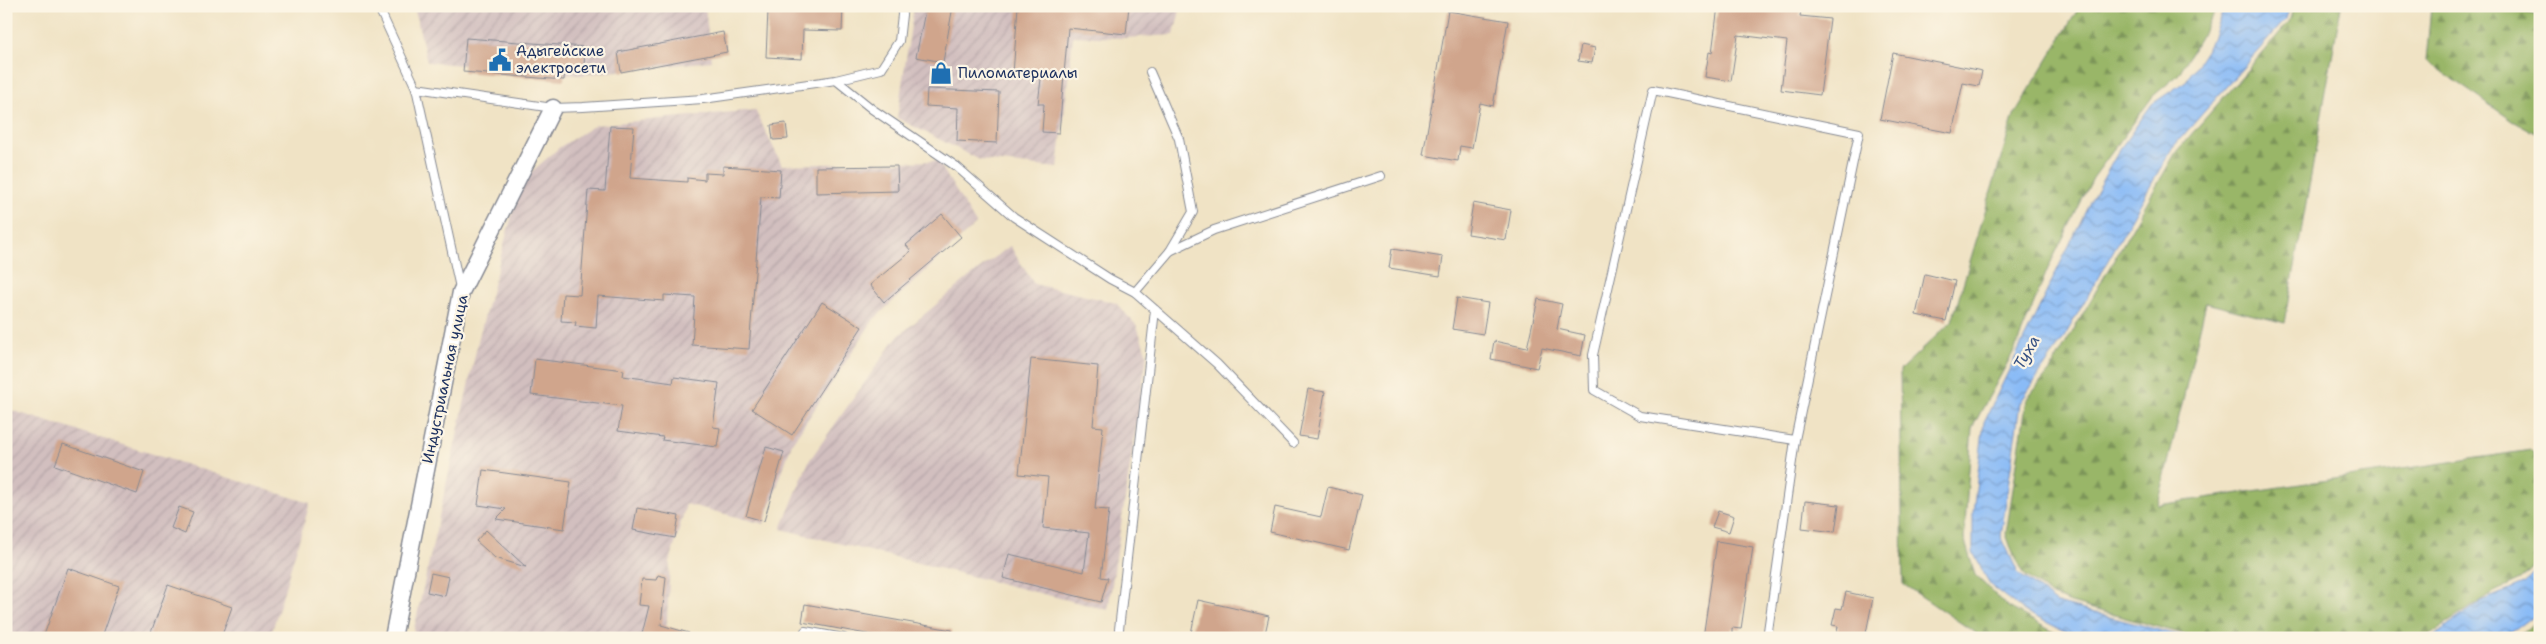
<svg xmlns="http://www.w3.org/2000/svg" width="2546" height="644" font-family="'Shantell Sans',sans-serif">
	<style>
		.industrial { fill: url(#industrial-furrows) }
		.forest { fill: url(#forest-firs); stroke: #5a7263 }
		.water { fill: url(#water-waves); stroke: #5275aa }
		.building { fill: #d0a58c }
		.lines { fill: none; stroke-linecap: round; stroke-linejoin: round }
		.service-casing { stroke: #868992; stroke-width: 10 }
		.minor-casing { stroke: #868992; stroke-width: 19 }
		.service { stroke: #fff; stroke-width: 8 }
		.minor { stroke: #fff; stroke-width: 16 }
		.labels { text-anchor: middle; stroke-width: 4.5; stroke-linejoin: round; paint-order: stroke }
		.poi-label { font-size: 15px; fill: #1b2f5e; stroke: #fcf5e5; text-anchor: start }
		.street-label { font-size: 15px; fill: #1b2f5e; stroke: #fcf5e5 }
		.water-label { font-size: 16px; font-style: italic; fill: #375284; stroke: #fcf5e5 }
	</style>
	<defs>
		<pattern id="industrial-furrows" width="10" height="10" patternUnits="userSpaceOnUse" patternTransform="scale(1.25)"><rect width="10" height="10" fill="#d2bfbf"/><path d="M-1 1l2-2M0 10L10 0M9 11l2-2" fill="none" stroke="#b4a4a7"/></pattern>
		<pattern id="forest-firs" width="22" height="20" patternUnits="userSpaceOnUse" patternTransform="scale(1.25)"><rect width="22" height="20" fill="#99b668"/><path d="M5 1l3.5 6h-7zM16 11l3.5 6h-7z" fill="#7c9459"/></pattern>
		<pattern id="water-waves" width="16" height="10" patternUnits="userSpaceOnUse" patternTransform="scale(1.25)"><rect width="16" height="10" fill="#8abbf6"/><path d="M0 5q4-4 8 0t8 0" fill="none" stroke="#7098ca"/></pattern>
	</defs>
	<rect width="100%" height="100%" fill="#fcf5e5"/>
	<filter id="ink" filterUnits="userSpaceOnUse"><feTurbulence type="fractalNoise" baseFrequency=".02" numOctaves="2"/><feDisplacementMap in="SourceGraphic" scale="10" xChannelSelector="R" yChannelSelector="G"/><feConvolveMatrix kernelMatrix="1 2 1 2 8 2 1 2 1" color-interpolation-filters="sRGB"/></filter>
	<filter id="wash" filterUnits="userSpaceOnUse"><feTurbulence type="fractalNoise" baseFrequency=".0096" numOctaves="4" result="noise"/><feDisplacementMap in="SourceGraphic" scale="20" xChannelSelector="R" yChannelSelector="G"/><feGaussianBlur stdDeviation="1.12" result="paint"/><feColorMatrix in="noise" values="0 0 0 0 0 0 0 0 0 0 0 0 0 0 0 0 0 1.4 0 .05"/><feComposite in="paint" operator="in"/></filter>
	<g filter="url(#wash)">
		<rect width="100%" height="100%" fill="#f0e3c5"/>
		<g class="industrial">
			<path d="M414 6H705L711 61 580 75 427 62Z"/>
			<path d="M914 6H1181L1174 35 1123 38 1073 36 1058 168 980 160 897 118Z"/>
			<path d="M755 110 782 165 938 161 976 224 874 319 792 443 764 524 686 504 670 562 666 638H412L479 337 521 181 560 147 595 125Z"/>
			<path d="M1010 246 1034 284 1116 303 1137 326 1147 355 1108 610 781 529 809 461 896 338 968 278Z"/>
			<path d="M7 409 310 503 270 638H6Z"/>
		</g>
		<g class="forest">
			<path d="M2080 6H2218L2178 75 2153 96 2093 178 2049 266 2015 349 1972 428 1964 538 1975 575 2007 606 2064 638H1983L1903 584 1900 370 1952 321 2014 115Z"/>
			<path d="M2294 6H2341L2285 323 2206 303 2158 505 2531 450 2540 460V561L2520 580 2494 592 2424 638H2198L2071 603 2051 595 2026 576 2015 559 2006 534 2027 399 2050 371 2176 152 2289 22Z"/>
			<path d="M2431 6H2521L2524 12 2540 16V136L2513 121 2426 61Z"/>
			<path d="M2540 617V638H2517Z"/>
		</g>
		<g class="water">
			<path d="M2225 6H2290L2286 19 2172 148 2063 339 2020 403 2001 536 2018 573 2057 603 2189 638H2092L2072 635 2024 611 1990 585 1973 552V513L1984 422 2090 202 2120 149 2152 104 2186 81 2209 46Z"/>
			<path d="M2540 566V611L2515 630 2497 638H2430L2482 601 2523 584Z"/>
		</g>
		<g id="blocks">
			<g class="building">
				<path d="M804 6H843L842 31 803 30 802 59 766 57 768 10 803 11Z"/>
				<path d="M926 6H953L943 62 916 57Z"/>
				<path d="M1018 6H1129L1126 34 1068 28 1059 133 1042 132 1044 104H1038L1041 79 1013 74Z"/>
				<path d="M1718 6H1802L1800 16 1830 19 1820 95 1781 90 1787 41 1738 35 1731 81 1705 77 1709 52 1712 53Z"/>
				<path d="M1448 11 1508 21 1493 106 1480 103 1472 148 1460 146 1458 161 1423 155Z"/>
				<path d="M723 32 727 52 621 72 618 52Z"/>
				<path d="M466 38 585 47 584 67 565 66 564 80 463 72Z"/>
				<path d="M1581 45 1595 48 1592 63 1578 61Z"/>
				<path d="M1893 53 1982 71 1979 86 1963 83 1952 133 1880 119Z"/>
				<path d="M927 89 999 92 997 143 957 141 958 108 926 106Z"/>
				<path d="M786 123 788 139 773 140 771 125Z"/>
				<path d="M610 126 634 127 630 178 687 182V178L705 180V173L723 174V166L781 170 779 198 761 197 749 349 692 345 695 297 664 295V301L598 296 596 328 575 326 576 322 561 321 563 294 580 295 588 190 605 191Z"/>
				<path d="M897 166 898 191 816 193V167Z"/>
				<path d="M1473 203 1511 210 1506 240 1468 234Z"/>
				<path d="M942 214 961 237 884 302 870 285 911 251 906 245Z"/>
				<path d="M1392 249 1443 257 1440 276 1389 268Z"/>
				<path d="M1925 274 1955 281 1946 321 1916 315Z"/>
				<path d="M1457 298 1488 303 1483 334 1452 329Z"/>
				<path d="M1538 299 1562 304 1557 329 1585 335 1581 356 1542 348 1537 368 1491 359 1494 341 1527 348Z"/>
				<path d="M822 302 862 327 792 435 752 409Z"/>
				<path d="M535 359 624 370 623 376 673 383 674 377 719 383 713 427 720 428 717 447 662 440 663 437 618 431 622 406 531 395Z"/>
				<path d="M1031 359 1098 366 1093 426 1103 427 1095 509 1109 510 1101 577 1108 578 1101 602 1003 578 1009 554 1084 572 1089 533 1043 528 1048 477 1019 474Z"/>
				<path d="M1308 389 1325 392 1317 439 1299 436Z"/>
				<path d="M63 444 144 472 137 494 55 465Z"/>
				<path d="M766 447 784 452 764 521 746 516Z"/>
				<path d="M483 470 571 482 564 529 496 519 506 509 478 505Z"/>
				<path d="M1328 487 1362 495 1349 550 1270 532 1275 507 1321 517Z"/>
				<path d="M1805 501 1839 505 1835 532 1802 528Z"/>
				<path d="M179 507 193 512 185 534 171 528Z"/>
				<path d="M637 508 679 516 675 538 633 530Z"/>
				<path d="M1718 511 1734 516 1729 532 1712 527Z"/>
				<path d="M486 530 526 567 495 558 476 541Z"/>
				<path d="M1717 541 1753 547 1741 629 1732 628V638H1703Z"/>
				<path d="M68 568 119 586 101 638H43Z"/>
				<path d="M431 573 449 577 445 596 427 592Z"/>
				<path d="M658 575 666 577 661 625 689 633V638H641L649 606 639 605 642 579 656 580Z"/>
				<path d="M168 585 232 607 221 638H149Z"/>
				<path d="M1846 592 1873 598 1865 638H1836L1838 626 1832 625 1836 608 1842 609Z"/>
				<path d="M1198 600 1269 616 1264 638H1190Z"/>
				<path d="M805 604 952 630V638H888L802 622Z"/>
			</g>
		</g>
	</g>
	<g filter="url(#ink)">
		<use href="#blocks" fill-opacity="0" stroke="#868992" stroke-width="1"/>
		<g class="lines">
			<defs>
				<g id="service">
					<path d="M378 6 416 88 460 288"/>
					<path d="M1150 72 1179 139 1193 212 1170 251"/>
					<path d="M836 80 872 109 957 167 1014 217 1110 279 1135 292 1217 364 1293 443"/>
					<path d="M416 88 553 108 583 107 703 99 836 80 881 69 899 41 903 6"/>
					<path d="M1135 292 1170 251 1214 230 1381 176"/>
					<path d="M805 631 844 638"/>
					<path d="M1118 638 1155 310"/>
					<path d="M1767 638 1795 440 1859 133 1653 90 1593 355 1594 390 1640 416 1795 440"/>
				</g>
				<path id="minor" d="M393 638 461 292 553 108"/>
			</defs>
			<use href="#service" class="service-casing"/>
			<use href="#minor" class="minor-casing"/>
			<use href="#service" class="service"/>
			<use href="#minor" class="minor"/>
		</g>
	</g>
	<defs>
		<symbol id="civic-bare" viewBox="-9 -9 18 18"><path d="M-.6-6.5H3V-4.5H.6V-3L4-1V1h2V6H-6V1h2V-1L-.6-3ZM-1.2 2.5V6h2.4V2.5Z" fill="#1f6fb2" stroke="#fcf5e5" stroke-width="2.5" paint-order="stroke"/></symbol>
		<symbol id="shop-bare" viewBox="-9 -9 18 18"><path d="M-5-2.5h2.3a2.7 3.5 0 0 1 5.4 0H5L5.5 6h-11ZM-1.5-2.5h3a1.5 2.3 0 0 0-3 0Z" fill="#1f6fb2" stroke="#fcf5e5" stroke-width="2.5" paint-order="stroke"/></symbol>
	</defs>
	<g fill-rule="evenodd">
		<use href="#civic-bare" x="484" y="44" width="32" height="32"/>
		<use href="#shop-bare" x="925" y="57" width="32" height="32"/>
	</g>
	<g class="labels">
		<g class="poi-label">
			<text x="516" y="56">Адыгейские<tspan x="516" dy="17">электросети</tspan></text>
			<text x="958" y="78">Пиломатериалы</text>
		</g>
		<g class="street-label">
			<text transform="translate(445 379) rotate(-78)" y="5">Индустриальная улица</text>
		</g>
		<g class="water-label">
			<text transform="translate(2026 352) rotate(-61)" y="6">Туха</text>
		</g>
	</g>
	<rect width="2546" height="644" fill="none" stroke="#fcf5e5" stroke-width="25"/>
</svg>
